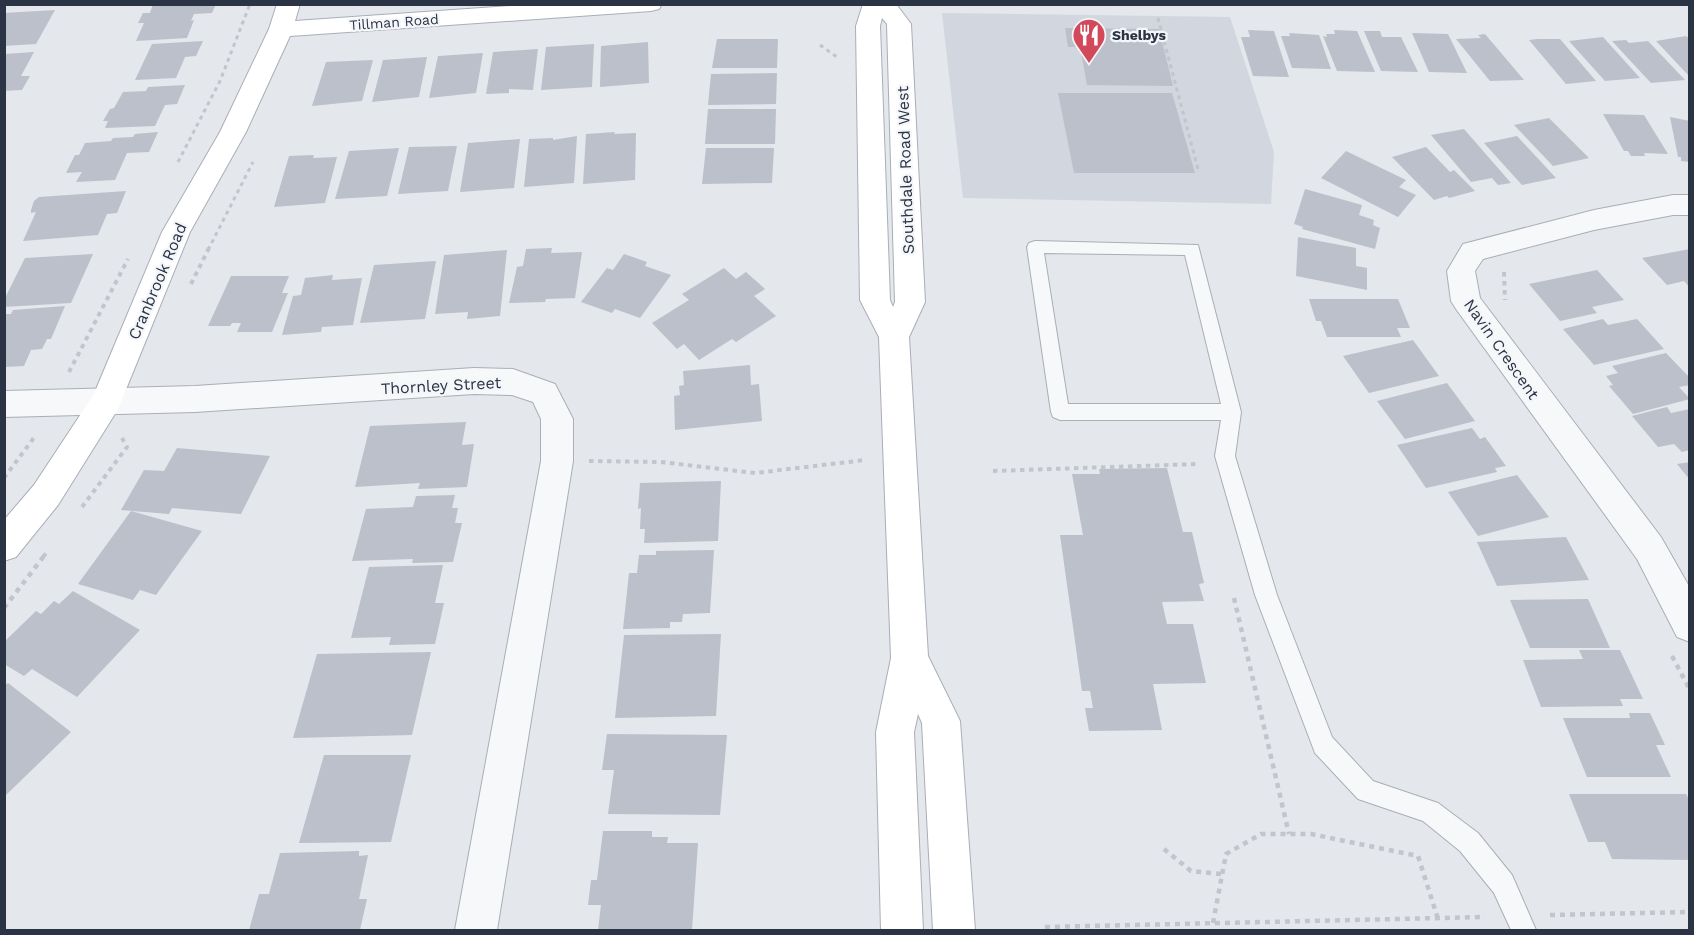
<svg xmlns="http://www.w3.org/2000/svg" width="1694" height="935" font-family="'Work Sans',sans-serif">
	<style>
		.built { fill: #d2d6de }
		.building { fill: #bbc0ca }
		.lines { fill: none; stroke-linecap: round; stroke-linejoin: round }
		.lane-casing { stroke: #a9aeb7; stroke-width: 2 }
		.street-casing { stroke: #a9aeb7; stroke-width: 2 }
		.secondary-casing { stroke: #a9aeb7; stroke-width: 2 }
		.path-far2 { stroke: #c2c5cb; stroke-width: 3; stroke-dasharray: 4 4; stroke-linecap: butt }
		.path-far1 { stroke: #c2c5cb; stroke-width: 4; stroke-dasharray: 4.5 4.5; stroke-linecap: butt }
		.path { stroke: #c2c5cb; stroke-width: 4.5; stroke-dasharray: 5 5; stroke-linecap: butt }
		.lane { fill: #f7f8fa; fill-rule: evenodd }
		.street { fill: #f7f8fa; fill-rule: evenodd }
		.secondary { fill: #fff; fill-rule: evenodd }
		.labels { text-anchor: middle; stroke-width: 4.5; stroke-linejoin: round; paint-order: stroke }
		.far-street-label { font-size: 14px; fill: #2b3445; stroke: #f4f6f9 }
		.far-poi-label { font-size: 14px; font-weight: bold; fill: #2b3445; stroke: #f4f6f9; text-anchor: start }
		.street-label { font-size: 16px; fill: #2b3445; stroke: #f4f6f9 }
	</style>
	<rect width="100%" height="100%" fill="#e4e7ec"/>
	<path class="built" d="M942 13 1230 17 1274 152 1271 204 963 198Z"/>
	<g class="building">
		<path d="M153 4H216L212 13 194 14 191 21 194 20 187 38 136 41 144 23H138L143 13H150Z"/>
		<path d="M55 10 36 44 4 46V13Z"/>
		<path d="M1065 28 1159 29 1173 86 1087 85 1080 47H1068Z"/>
		<path d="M1248 30 1274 31 1289 77 1253 76 1241 37H1250Z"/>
		<path d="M1334 30 1357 31 1375 72 1337 71 1323 36 1327 37 1326 34H1335Z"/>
		<path d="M1364 31H1380L1382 37H1401L1418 72 1381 71Z"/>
		<path d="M1289 33 1319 35 1331 69 1292 68 1281 36H1290Z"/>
		<path d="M1412 33 1448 34 1467 73 1429 72Z"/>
		<path d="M1485 34 1524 80 1490 81 1456 39 1481 38 1478 35Z"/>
		<path d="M1686 36 1690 39V77L1656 41Z"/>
		<path d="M1603 37 1640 78 1605 81 1569 41Z"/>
		<path d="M717 39H778L777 68H712Z"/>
		<path d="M1537 39H1560L1596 81 1566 84 1529 40Z"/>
		<path d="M1626 40 1629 43 1648 41 1685 80 1651 83 1612 41Z"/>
		<path d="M203 41 196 56 185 57 176 78 135 80 152 44Z"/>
		<path d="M648 42 649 83 600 87 601 46Z"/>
		<path d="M594 44 592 87 541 90 546 47Z"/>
		<path d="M538 49 533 90 509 89V93L486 94 493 52Z"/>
		<path d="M34 52 21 76H30L22 90 4 91V54Z"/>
		<path d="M483 53 476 93 429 98 438 56Z"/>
		<path d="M427 57 419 97 372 102 383 60Z"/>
		<path d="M373 60 362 101 312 106 326 62Z"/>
		<path d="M777 73 776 104 708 105 711 74Z"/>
		<path d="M185 85 177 104 165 105 155 126 105 128 108 121H103L110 109 114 108 123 92 146 91 148 87Z"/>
		<path d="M1058 93H1172L1195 173H1074Z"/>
		<path d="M708 109H776L775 144H705Z"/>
		<path d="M1603 114 1644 115 1668 154 1644 153 1645 156H1631L1628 151H1624Z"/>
		<path d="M1670 117 1690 121V162L1681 161V157H1678Z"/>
		<path d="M1549 118 1589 158 1553 166 1514 125Z"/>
		<path d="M1464 129 1511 183 1498 185 1492 178 1471 182 1431 135Z"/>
		<path d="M158 132 149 152 127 153 115 180 76 182 82 172 66 173 75 155H79L85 143 111 141 113 138 133 137 135 134Z"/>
		<path d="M615 132 614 134 636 133 635 180 583 184 586 134Z"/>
		<path d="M577 136 574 183 524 187 529 139 553 138V140Z"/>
		<path d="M1517 136 1556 178 1522 185 1484 143Z"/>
		<path d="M520 139 514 188 460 192 468 143Z"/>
		<path d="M457 146 448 191 398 194 409 147Z"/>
		<path d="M1426 147 1450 172 1454 170 1475 191 1449 198 1447 196 1434 200 1392 157Z"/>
		<path d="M399 148 387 196 335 199 349 151Z"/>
		<path d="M706 148H774L772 183 702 184Z"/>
		<path d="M1346 151 1406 180 1399 187 1416 195 1398 217 1321 178Z"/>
		<path d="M314 155 313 158 337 157 325 203 274 207 289 156Z"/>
		<path d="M1305 189 1362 205 1359 215 1374 220 1373 225 1380 228 1375 249 1302 229 1303 227 1294 224Z"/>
		<path d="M126 191 117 213 107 214 98 235 23 241 36 212 31 213V210L34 201 39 197Z"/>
		<path d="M1298 237 1356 248V266L1367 268V290L1296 276Z"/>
		<path d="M552 248 551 253 582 252 575 298 546 299 545 302 509 303 517 267 523 266 526 249Z"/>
		<path d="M1690 249V288L1684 281 1667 285 1642 258Z"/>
		<path d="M507 250 500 316 467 319 468 312 435 314 444 255Z"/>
		<path d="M93 254 71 303 4 307V300L25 258Z"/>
		<path d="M624 254 647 262 645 266 671 275 640 318 615 309 612 313 581 302 607 268 613 270Z"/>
		<path d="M436 261 425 319 360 323 374 265Z"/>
		<path d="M724 268 736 279 746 272 765 289 754 296 776 316 736 342 732 339 699 360 684 344 677 349 652 323 689 300 682 294Z"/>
		<path d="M1597 270 1624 300 1592 307 1597 313 1560 321 1529 284Z"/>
		<path d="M333 275 332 280 362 278 353 325 322 327 321 332 282 335 293 296 301 295 305 278Z"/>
		<path d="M231 276H289L282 293H288L272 332H237L241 323H232L230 326H208Z"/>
		<path d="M1309 299H1398L1410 328H1397L1401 337H1327L1321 321H1316Z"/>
		<path d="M65 306 51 339H47L42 349 31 350 24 366 4 367V314H11L13 310Z"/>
		<path d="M1603 319 1608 325 1637 319 1664 349 1594 365 1563 329Z"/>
		<path d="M1413 340 1439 376 1369 393 1343 356Z"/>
		<path d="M1666 353 1690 378V385L1679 387 1690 399 1633 414 1609 386 1613 385 1606 376 1618 373 1612 366Z"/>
		<path d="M750 365 751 385 759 384 762 421 675 430 674 396 680 395 679 386 684 385 683 371Z"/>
		<path d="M1447 383 1475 421 1405 439 1377 401Z"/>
		<path d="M1667 407 1671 413 1690 409V450L1682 452 1674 444 1658 447 1632 416Z"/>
		<path d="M466 422 462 445 474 444 467 487 418 489 420 483 355 487 370 426Z"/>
		<path d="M1472 428 1480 439 1485 437 1506 466 1495 468 1497 472 1426 488 1397 445Z"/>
		<path d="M177 448 270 456 241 514 172 508 169 514 121 510 144 470 164 471Z"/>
		<path d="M1690 462V480L1677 464Z"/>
		<path d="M1167 468 1183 532H1192L1204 583 1199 584 1204 601 1162 602 1167 624H1193L1206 683 1153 684 1162 730 1089 731 1085 708H1093L1090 691H1082L1060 535H1083L1072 474H1100L1099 469Z"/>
		<path d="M1517 475 1549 517 1478 536 1448 492Z"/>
		<path d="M721 481 718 541 644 543 645 529H640L641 508 638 509 640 483Z"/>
		<path d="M455 495 452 508H458L455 523H462L453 562 412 563 413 559 352 561 366 509 413 507 416 496Z"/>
		<path d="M131 511 202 531 156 595 140 590 133 600 78 584Z"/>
		<path d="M1566 537 1589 580 1497 586 1477 542Z"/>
		<path d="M714 550 710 613 683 614 682 622H670V628L623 629 629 573H637L639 555H656V551Z"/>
		<path d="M443 565 435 603H444L435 644 389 645 391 637 351 638 369 567Z"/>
		<path d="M73 591 140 630 77 697 32 669 24 676 4 664V642L36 611 41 614 54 601 59 604Z"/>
		<path d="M1588 599 1610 648H1530L1510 600Z"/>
		<path d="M721 634 716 716 615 718 624 635Z"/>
		<path d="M1579 650H1620L1643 699H1620L1623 706 1541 707 1523 660 1583 659Z"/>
		<path d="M431 652 412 735 293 738 317 654Z"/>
		<path d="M8 683 71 732 4 797V686Z"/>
		<path d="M1629 713H1650L1665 745H1656L1671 777H1587L1563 718H1630Z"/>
		<path d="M607 734 727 735 720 815 608 814 614 770H602Z"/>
		<path d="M324 755H411L391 842 299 843Z"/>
		<path d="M1569 794H1686L1690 801V860L1612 859 1605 842H1588Z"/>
		<path d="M603 831H652V837H668L667 843H698L692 930H598L601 905H588L591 880H597Z"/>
		<path d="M359 851V856L368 855 359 899H367L360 930H249L259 894H269L280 853Z"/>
	</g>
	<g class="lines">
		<defs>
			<path id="lane" d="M1035 241 1198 245 1241 412 1235 456 1277 595 1332 737 1373 781 1438 803 1478 833 1512 875 1536 930H1511L1494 893 1460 851 1423 821 1358 799 1315 753 1255 595 1215 456 1221 420H1060L1053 417 1051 412 1027 247 1029 243ZM1044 253 1185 255 1221 404H1068Z"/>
			<g id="street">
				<path d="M1673 195H1690V215H1673L1594 230 1483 259 1475 271 1480 298 1661 537 1690 588V642L1677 637 1637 559 1456 309 1451 301 1447 271 1463 244 1594 210Z"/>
				<path d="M474 368 513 369 555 384 573 419V461L497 930H455L541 461V419L533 402 512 395 474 394 195 412 4 417V391L195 386Z"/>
			</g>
			<g id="secondary">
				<path d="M277 4H300L295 21 540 4H662L659 9 651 11 290 36 246 132 190 232 118 409 58 505 16 557 4 561V520L34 485 94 394 162 232 220 132 269 29Z"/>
				<path d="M863 4H896L911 24 925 302 909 337 928 656 960 721 975 930H933L922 723 918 714 914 732 923 930H881L876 732 891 658 879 337 860 300 856 26ZM882 18 887 24 895 302 893 307 890 300 880 26Z"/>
			</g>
		</defs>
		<use href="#lane" class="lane-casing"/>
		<use href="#street" class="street-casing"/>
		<use href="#secondary" class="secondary-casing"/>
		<g class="path-far2">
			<path d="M1158 18 1198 169"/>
			<path d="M820 45 837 57"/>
			<path d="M178 162 220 81 250 4"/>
			<path d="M208 250 253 162"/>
		</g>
		<g class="path-far1">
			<path d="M1504 272 1505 300"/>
			<path d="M191 284 209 248"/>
			<path d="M69 372 128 259"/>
			<path d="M589 461 661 462 755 473 865 460"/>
			<path d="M993 471 1198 464"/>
			<path d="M4 478 36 435"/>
			<path d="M82 507 127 447 122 438"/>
			<path d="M43 557 48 551"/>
		</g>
		<g class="path">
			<path d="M1234 598 1289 834"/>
			<path d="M4 608 44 556"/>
			<path d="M1672 656 1690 690"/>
			<path d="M1164 849 1191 871 1222 874"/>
			<path d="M1550 915 1690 912"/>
			<path d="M1213 923 1226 854 1261 834H1311L1418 856 1438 919"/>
			<path d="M1045 927 1485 917"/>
		</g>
		<use href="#lane" class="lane"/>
		<use href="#street" class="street"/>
		<use href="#secondary" class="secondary"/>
	</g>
	<defs>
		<symbol id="restaurant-pin" viewBox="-11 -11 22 30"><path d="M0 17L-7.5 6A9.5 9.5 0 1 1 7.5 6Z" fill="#d1495b" stroke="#f4f6f9"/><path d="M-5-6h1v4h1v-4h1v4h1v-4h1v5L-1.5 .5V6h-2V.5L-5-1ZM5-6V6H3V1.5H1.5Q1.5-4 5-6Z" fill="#fff"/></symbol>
	</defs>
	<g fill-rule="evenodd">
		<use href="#restaurant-pin" x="1070" y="16" width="38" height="52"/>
	</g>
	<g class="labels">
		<g class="far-street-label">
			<text transform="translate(394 22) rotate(-4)" y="5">Tillman Road</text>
		</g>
		<g class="far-poi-label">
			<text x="1112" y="40">Shelbys</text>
		</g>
		<g class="street-label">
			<text transform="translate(905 170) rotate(-92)" y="6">Southdale Road West</text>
			<text transform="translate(157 281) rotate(-67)" y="6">Cranbrook Road</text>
			<text transform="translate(1502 349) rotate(55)" y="6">Navin Crescent</text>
			<text transform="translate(441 385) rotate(-3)" y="6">Thornley Street</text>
		</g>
	</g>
	<rect width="1694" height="935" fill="none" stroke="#2b3445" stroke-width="12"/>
</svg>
